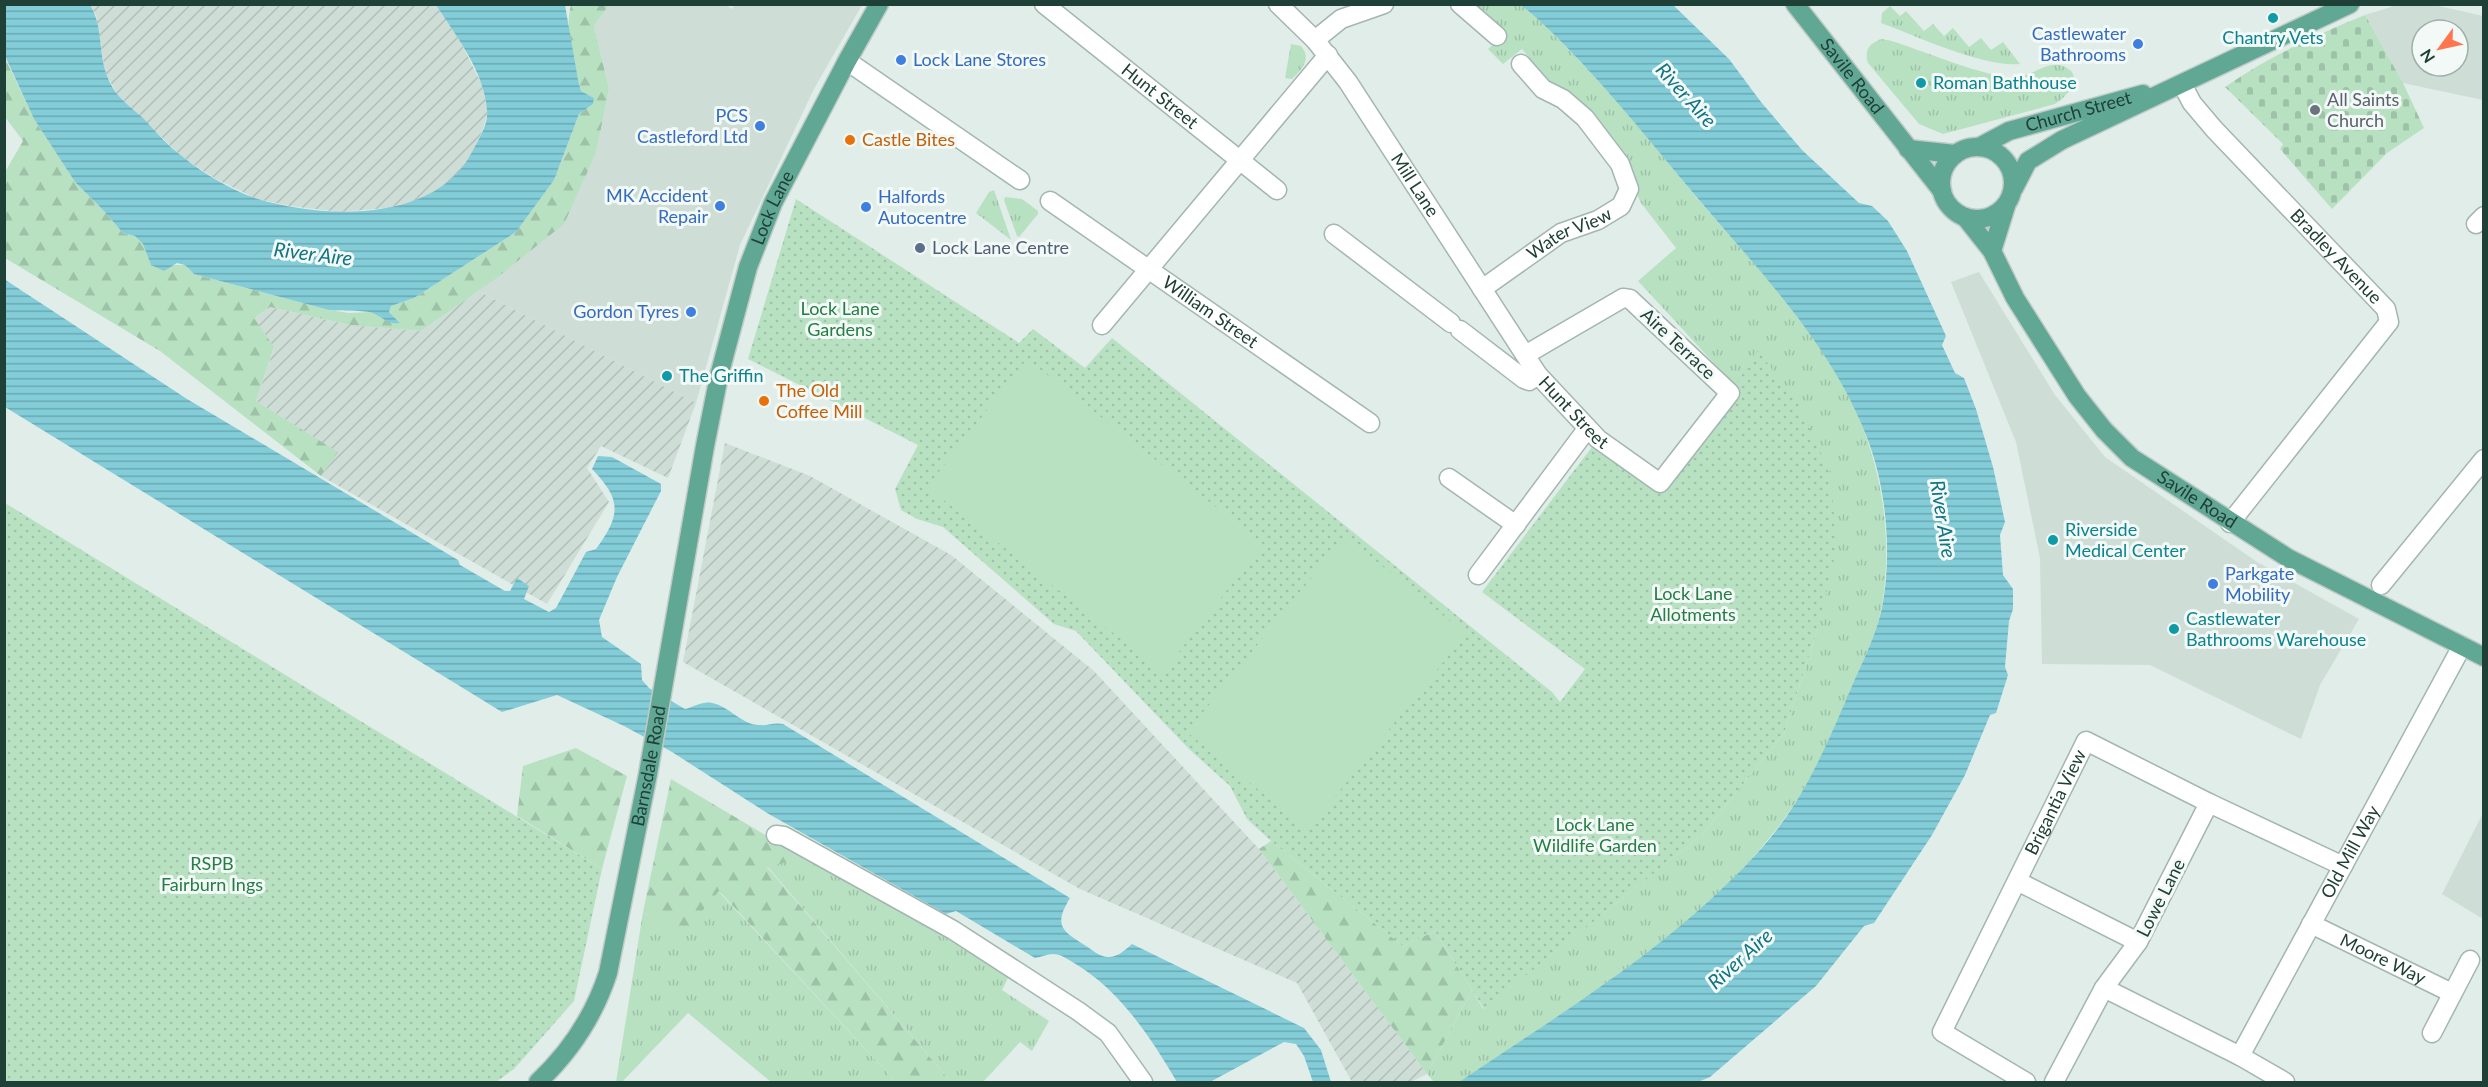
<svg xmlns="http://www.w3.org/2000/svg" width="2488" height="1087" font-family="Lato,sans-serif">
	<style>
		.built { fill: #cfddd7; fill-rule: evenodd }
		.industrial { fill: url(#industrial-furrows) }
		.grass { fill: url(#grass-tufts) }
		.forest { fill: url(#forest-firs) }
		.cemetery { fill: url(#cemetery-stones) }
		.park { fill: url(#park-dots) }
		.pitch { fill: #b8e1c2 }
		.water { fill: url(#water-rules) }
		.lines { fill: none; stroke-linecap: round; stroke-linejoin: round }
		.minor-casing { stroke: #a3b6af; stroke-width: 21 }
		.major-casing { stroke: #c0cac7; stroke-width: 21 }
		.minor { stroke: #fff; stroke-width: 18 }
		.major { stroke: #61a894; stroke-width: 18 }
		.culture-dot { fill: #0f9aa8; stroke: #f2f9f6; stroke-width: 2 }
		.shop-dot { fill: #3f7fe0; stroke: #f2f9f6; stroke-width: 2 }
		.worship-dot { fill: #6b7280; stroke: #f2f9f6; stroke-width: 2 }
		.food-dot { fill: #e8710a; stroke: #f2f9f6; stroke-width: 2 }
		.service-dot { fill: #5c6f8a; stroke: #f2f9f6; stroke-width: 2 }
		.labels { text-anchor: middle; stroke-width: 6; stroke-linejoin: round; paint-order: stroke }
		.shop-label { font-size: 18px; fill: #366cbe; stroke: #f2f9f6; text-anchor: end }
		.culture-label { font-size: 18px; fill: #0d838f; stroke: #f2f9f6; text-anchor: start }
		.street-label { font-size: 18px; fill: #1f4037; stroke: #f2f9f6 }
		.worship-label { font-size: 18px; fill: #5b616d; stroke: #f2f9f6; text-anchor: start }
		.food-label { font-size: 18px; fill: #c56008; stroke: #f2f9f6; text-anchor: start }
		.service-label { font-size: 18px; fill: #4e5e75; stroke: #f2f9f6; text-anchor: start }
		.park-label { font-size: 18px; fill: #257c45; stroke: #f2f9f6 }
		.water-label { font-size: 20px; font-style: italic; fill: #127383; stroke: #f2f9f6 }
	</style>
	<defs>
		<pattern id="industrial-furrows" width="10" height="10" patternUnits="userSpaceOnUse" patternTransform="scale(1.5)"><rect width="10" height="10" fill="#cfddd7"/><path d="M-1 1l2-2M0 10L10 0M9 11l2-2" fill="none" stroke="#b1bfb9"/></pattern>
		<pattern id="grass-tufts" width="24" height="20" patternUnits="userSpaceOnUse" patternTransform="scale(1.5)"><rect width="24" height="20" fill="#b8e1c2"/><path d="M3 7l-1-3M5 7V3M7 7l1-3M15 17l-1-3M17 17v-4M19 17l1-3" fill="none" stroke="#9ec2a7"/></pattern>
		<pattern id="forest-firs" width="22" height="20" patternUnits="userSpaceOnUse" patternTransform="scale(1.5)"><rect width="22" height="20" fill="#b8e1c2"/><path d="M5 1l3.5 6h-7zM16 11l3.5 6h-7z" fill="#9ec2a7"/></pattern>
		<pattern id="cemetery-stones" width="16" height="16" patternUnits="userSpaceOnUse" patternTransform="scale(1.5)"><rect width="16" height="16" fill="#b8e1c2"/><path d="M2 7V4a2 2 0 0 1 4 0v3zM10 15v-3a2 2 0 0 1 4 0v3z" fill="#9ec2a7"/></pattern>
		<pattern id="park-dots" width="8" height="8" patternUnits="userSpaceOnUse" patternTransform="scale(1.5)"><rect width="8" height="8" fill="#b8e1c2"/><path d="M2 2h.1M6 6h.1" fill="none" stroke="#9ec2a7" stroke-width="1.8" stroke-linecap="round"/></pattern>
		<pattern id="water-rules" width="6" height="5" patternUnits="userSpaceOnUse" patternTransform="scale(1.5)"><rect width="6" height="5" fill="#83cdd9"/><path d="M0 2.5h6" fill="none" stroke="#6ba8b1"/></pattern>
	</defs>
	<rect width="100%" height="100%" fill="#e1ede8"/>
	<g class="built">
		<path d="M724 4 732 9 735 4 862 5 814 89 740 245 696 403 478 291 564 223 596 153 609 89 594 26 609 5Z"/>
		<path d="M2430 4 2483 16V100L2403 83 2365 15 2397 5ZM2422 30H2458V66H2422Z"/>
		<path d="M1979 272 2055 395 2105 457 2257 562 2359 619 2320 685 2301 739 2150 665 2042 664 2040 558 2016 442 1951 282Z"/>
		<path d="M2483 813 2484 919H2483L2442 894Z"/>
	</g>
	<g class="industrial">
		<path d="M90 5H436L460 41 482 85 488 112 482 132 466 165 449 183 421 199 387 208 340 212 290 206 257 199 216 179 182 157 117 94 105 72 96 15Z"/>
		<path d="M478 291 696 403 668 478 601 446 587 468 609 502 547 604 321 476 337 452 256 401 274 348 254 318 270 307 350 325 421 331Z"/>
		<path d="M725 443 810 476 951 555 1094 671 1259 849 1427 1074 1411 1082H1352L1297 983 1080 889 683 662Z"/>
	</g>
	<g class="grass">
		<path d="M1471 5C1483 5 1510 1 1521 5 1535 10 1548 28 1558 39 1580 61 1603 83 1623 107 1643 130 1662 155 1682 180 1740 252 1812 317 1852 402 1882 466 1893 536 1882 606 1877 633 1863 661 1852 687 1834 728 1817 772 1791 809 1709 928 1577 1004 1459 1082H1434L1427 1074 1472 990 1483 1009 1702 835 1784 733 1818 628 1735 386 1638 281 1676 248 1641 203 1619 154 1556 91 1522 49 1503 64 1488 49 1506 33Z"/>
		<path d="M1890 6 1900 16 1906 11 1924 31 1933 24 1944 36 1953 28 1969 47 1981 38 1991 50 2003 42 2020 64C1985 68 1916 36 1881 23L1882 13Z"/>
		<path d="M1881 39C1894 40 1908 47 1921 51 1943 59 1964 67 1987 73 1995 75 2005 78 2014 78 2032 77 2050 57 2067 68 2084 78 2066 97 2055 104L1943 134 1919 124 1868 63C1864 50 1869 44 1881 39Z"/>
		<path d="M1291 44 1301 46C1312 59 1302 69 1292 79L1285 78Z"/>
		<path d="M994 190 1011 240 976 213 989 192Z"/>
		<path d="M1005 197 1022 199 1038 211V214L1019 237 1017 236 1004 200Z"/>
		<path d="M804 858 1010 974 1002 990 1049 1021 1032 1051 1020 1042 983 1082H951L767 866Z"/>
		<path d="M718 891 896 1082H771L688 1013 622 1082H616L643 912 682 934Z"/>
	</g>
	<g class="forest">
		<path d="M571 5H609L594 26 609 89 596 153 564 224 494 280 421 331 350 325 270 307 254 318 274 347 256 401 338 452 321 476 160 351 5 258V172L23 141 5 117 4 56 34 119 75 182 104 211 123 233 135 236 143 244 151 265H185L194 274 329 310 349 313 371 312 400 323 389 312 391 306 414 298 516 232 554 180 579 114 593 104 594 98 581 91C574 65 564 30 571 5Z"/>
		<path d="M576 748 627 776 602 869 517 816 523 766Z"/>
		<path d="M671 779 804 858 767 867 951 1082H896L719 891 682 935 643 912Z"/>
		<path d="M1271 841 1403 946 1435 931 1472 990 1427 1074 1259 849Z"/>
	</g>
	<path class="cemetery" d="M2365 15 2403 83 2424 128 2387 153 2332 209 2280 149 2283 144 2225 87C2269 56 2316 35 2365 15Z"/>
	<g class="park">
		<path d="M796 199 1019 343 1033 329 1085 368 1112 338 1552 692 1560 702 1585 669 1482 592 1598 439 1660 483 1724 402 1758 351 1798 403 1830 473 1837 546 1818 628 1784 733 1702 835 1484 1009 1435 931 1403 946 1271 841 1247 819 1230 786 1189 749 1076 631 1054 624 943 527 917 519 901 510 895 489 918 445 748 359Z"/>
		<path d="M5 503 602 869 574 1001 514 1069 496 1082H5Z"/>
	</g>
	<g class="pitch">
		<path d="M1027 359 1263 544 1163 672 927 487Z"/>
		<path d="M1345 536 1466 634 1308 830 1187 732Z"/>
	</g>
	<g class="water">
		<path d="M4 5H90C102 24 99 48 105 70 107 77 112 88 117 94 125 103 135 111 144 119 156 132 169 147 183 157 204 174 233 191 258 199 324 219 436 223 472 152 478 140 489 124 487 110 484 71 456 36 436 5H565L578 80 581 91 594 98 593 104 579 114 554 180 516 232 414 298 391 306 389 312 400 323C388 325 384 318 373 313 366 310 340 311 329 310L194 274 185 265 177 263 164 271 151 265 143 244 135 236 123 233 104 211 75 182 34 119 5 56Z"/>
		<path d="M1521 5H1673L1729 59 1761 102 1802 150 1859 203 1872 206 1888 221 1907 251 1946 336 1942 345 1955 373 1964 378 1976 409 1993 467 2005 522 2000 535 2003 575 2013 589V609L2009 621 2005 667 2008 675 1996 713 1990 715 1965 775 1932 835 1874 923 1864 926 1816 986 1710 1077 1698 1082H1459C1551 1020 1647 962 1727 884 1752 860 1776 834 1794 805 1818 767 1835 726 1852 686 1863 661 1876 635 1882 608 1892 557 1887 492 1869 443 1838 357 1776 289 1717 221 1671 168 1629 113 1581 62 1561 42 1543 22 1521 5Z"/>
		<path d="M4 279 187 399 458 560 460 565 505 591H510L517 578 529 586 524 599 549 612 556 608 586 552 596 549C621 515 622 500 592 469L598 456 612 457 661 484V491L617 577 599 620 602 637 641 664 642 680 649 688 685 709C694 707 703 701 712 703 729 706 742 725 759 725 768 726 774 722 783 724L1070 898C1053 926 1062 931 1086 946 1092 950 1099 956 1107 957 1117 958 1125 950 1132 944L1304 1028 1321 1050 1331 1082H1313L1304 1056 1296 1044 1284 1042 1210 1082H1177C1151 1038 1120 990 1074 963 1068 959 1060 954 1053 954 1047 954 1041 957 1035 958L956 911 946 914 767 813 672 752 624 726 557 695 502 712 5 407Z"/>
	</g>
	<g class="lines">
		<defs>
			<g id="minor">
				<path id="s1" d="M1044 4 1277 190"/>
				<path id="s2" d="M1278 4 1315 40 1348 82 1538 375 1598 439 1660 483 1730 393 1630 299 1623 298 1525 355"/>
				<path d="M1460 4 1497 36"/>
				<path d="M1315 40 1341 19 1384 4"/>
				<path d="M847 61 1020 180"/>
				<path id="s3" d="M2182 84 2192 103 2214 129 2386 309 2389 322 2230 523"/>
				<path id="s4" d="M1050 201 1370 423"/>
				<path d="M2476 224 2484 216"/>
				<path d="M1334 234 1451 323"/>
				<path id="s5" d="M1482 289 1561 233 1598 220 1621 206 1629 189 1620 164 1585 118 1563 99 1543 89 1521 64"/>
				<path d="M1102 325 1328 55"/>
				<path d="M1460 330 1524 379 1529 381 1538 375"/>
				<path d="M1449 478 1516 525"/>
				<path d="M1478 575 1587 429"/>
				<path d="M2381 585 2484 459"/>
				<path d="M2209 803 2138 942 2104 988 2240 1056 2285 1082"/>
				<path d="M776 835 784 836 953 930 1078 1011 1108 1033 1143 1082"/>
				<path d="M2017 881 2138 942"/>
				<path id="s6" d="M2311 924 2452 993"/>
				<path d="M2432 1033 2470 960"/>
				<path id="s7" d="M2240 1056 2462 646"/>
				<path id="s8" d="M2026 1082 1942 1032 2086 741 2209 803 2343 866"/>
				<path d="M2054 1082 2104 988"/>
			</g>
			<g id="major">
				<path id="s9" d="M1795 4 1942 191"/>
				<circle cx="1977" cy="183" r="36"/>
				<path id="s10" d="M1979 147 2009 131 2143 94"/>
				<path d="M1908 149 1955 154"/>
				<path d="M2014 188 2028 161 2062 140 2350 4"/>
				<path id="s11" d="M1965 217 1992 251 2015 298 2077 396 2104 430 2132 458 2288 558 2484 657"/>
				<path d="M1992 251 2006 206"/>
				<path id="s12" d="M538 1082C571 1051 594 1016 608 973L648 774 705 446 719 376 748 267 773 203 847 61 879 4"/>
			</g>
		</defs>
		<use href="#minor" class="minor-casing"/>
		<use href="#major" class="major-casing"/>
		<use href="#minor" class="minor"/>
		<use href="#major" class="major"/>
	</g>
	<g class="culture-dot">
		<circle cx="2273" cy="18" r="6"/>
		<circle cx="1921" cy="83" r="6"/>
		<circle cx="667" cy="376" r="6"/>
		<circle cx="2053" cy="540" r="6"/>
		<circle cx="2174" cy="629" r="6"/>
	</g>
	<g class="shop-dot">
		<circle cx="2138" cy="44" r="6"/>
		<circle cx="901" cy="60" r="6"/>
		<circle cx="760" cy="126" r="6"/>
		<circle cx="720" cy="206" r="6"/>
		<circle cx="866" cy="207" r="6"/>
		<circle cx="691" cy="312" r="6"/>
		<circle cx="2213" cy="584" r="6"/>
	</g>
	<circle class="worship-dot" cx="2315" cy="110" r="6"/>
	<g class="food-dot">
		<circle cx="850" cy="140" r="6"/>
		<circle cx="764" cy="401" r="6"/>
	</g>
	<circle class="service-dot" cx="920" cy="248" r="6"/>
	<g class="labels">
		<g class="shop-label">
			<text x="2126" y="40">Castlewater<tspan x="2126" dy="21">Bathrooms</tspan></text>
			<text x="913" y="66" text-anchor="start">Lock Lane Stores</text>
			<text x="748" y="122">PCS<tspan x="748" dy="21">Castleford Ltd</tspan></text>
			<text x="708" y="202">MK Accident<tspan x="708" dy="21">Repair</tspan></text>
			<text x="878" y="203" text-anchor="start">Halfords<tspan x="878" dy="21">Autocentre</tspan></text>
			<text x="679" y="318">Gordon Tyres</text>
			<text x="2225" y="580" text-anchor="start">Parkgate<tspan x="2225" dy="21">Mobility</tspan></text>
		</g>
		<g class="culture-label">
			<text x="2273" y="44" text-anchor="middle">Chantry Vets</text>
			<text x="1933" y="89">Roman Bathhouse</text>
			<text x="679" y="382">The Griffin</text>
			<text x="2065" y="536">Riverside<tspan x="2065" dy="21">Medical Center</tspan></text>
			<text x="2186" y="625">Castlewater<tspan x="2186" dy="21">Bathrooms Warehouse</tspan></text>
		</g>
		<g class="street-label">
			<text dy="6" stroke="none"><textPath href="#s9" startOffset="92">Savile Road</textPath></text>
			<text dy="6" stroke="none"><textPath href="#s1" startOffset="148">Hunt Street</textPath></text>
			<text dy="6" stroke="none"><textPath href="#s10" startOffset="106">Church Street</textPath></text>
			<text dy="6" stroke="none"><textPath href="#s2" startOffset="228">Mill Lane</textPath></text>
			<text dy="6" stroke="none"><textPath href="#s12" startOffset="915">Lock Lane</textPath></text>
			<text dy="6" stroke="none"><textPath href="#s5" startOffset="104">Water View</textPath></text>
			<text dy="6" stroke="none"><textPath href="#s3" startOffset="232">Bradley Avenue</textPath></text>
			<text dy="6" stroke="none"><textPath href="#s4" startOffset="195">William Street</textPath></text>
			<text transform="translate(1678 344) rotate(43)" y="6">Aire Terrace</text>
			<text dy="6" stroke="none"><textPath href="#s2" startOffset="506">Hunt Street</textPath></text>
			<text dy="6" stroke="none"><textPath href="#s11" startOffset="372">Savile Road</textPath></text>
			<text dy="6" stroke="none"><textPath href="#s12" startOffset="342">Barnsdale Road</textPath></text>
			<text dy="6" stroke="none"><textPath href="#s8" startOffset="354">Brigantia View</textPath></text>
			<text dy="6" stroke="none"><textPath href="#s7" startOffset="232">Old Mill Way</textPath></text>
			<text transform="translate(2161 898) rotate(-63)" y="6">Lowe Lane</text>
			<text dy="6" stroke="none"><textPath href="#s6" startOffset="80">Moore Way</textPath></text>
		</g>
		<g class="worship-label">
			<text x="2327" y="106">All Saints<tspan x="2327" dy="21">Church</tspan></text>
		</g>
		<g class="food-label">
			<text x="862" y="146">Castle Bites</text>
			<text x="776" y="397">The Old<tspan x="776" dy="21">Coffee Mill</tspan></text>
		</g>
		<g class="service-label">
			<text x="932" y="254">Lock Lane Centre</text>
		</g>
		<g class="park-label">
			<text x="840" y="315">Lock Lane<tspan x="840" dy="21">Gardens</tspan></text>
			<text x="1693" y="600">Lock Lane<tspan x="1693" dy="21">Allotments</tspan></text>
			<text x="1595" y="831">Lock Lane<tspan x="1595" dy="21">Wildlife Garden</tspan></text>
			<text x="212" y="870">RSPB<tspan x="212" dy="21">Fairburn Ings</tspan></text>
		</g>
		<g class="water-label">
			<text transform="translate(1686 95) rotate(48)" y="7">River Aire</text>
			<text transform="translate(313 254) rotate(7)" y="7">River Aire</text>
			<text transform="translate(1943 519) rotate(81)" y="7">River Aire</text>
			<text transform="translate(1740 959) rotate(-42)" y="7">River Aire</text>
		</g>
	</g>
	<rect width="2488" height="1087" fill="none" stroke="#1f4037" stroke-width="12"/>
	<g transform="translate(2440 48) rotate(237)"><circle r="28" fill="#f2f9f6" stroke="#9eafaa" stroke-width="1.5"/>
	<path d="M0-4.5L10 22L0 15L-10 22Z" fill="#ff764e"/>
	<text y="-9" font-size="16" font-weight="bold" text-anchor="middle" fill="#1f4037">N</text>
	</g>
</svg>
